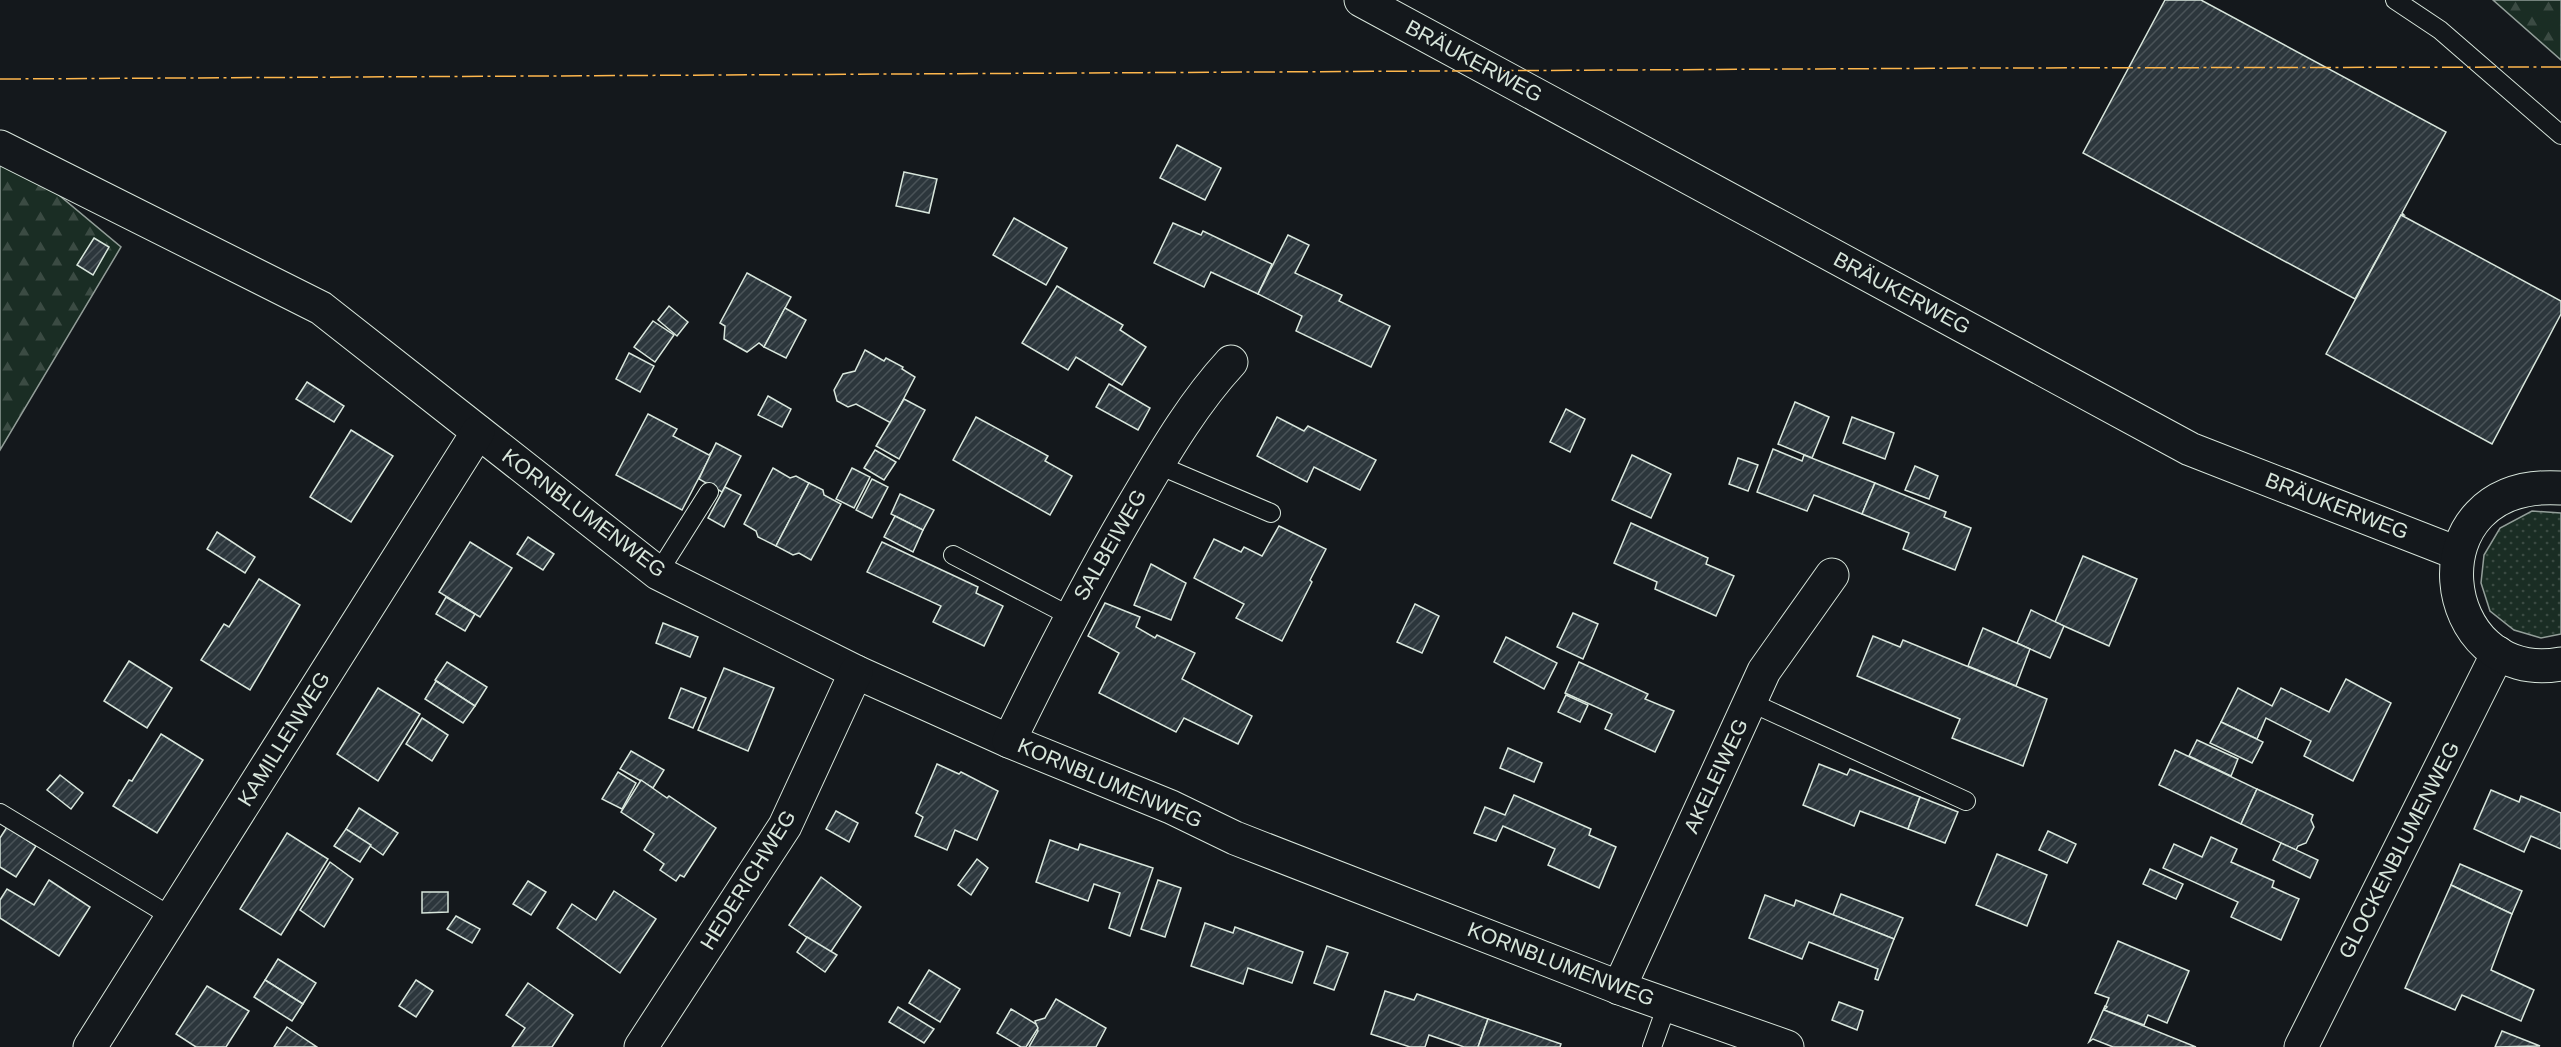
<svg xmlns="http://www.w3.org/2000/svg" width="2561" height="1047" font-family="Helvetica,sans-serif">
	<style>
		.grass { fill: url(#grass-dots); stroke: #939e99; stroke-width: 1.5 }
		.forest { fill: url(#forest-firs); stroke: #939e99; stroke-width: 1.5 }
		.building { fill: url(#building-hatch); stroke: #d8e6dc; stroke-width: 1.5 }
		.lines { fill: none; stroke-linecap: round; stroke-linejoin: round }
		.lane-casing { stroke: #d8e6dc; stroke-width: 20 }
		.street-casing { stroke: #d8e6dc; stroke-width: 35 }
		.secondary-casing { stroke: #d8e6dc; stroke-width: 35 }
		.lane { stroke: #14181c; stroke-width: 18 }
		.street { stroke: #14181c; stroke-width: 33 }
		.secondary { stroke: #14181c; stroke-width: 33 }
		.power { stroke: #ffb74d; stroke-width: 1.5; stroke-dasharray: 21 4.5 3 4.5; stroke-linecap: butt }
		.labels { text-anchor: middle; stroke-width: 4.5; stroke-linejoin: round; paint-order: stroke }
		.street-label { font-size: 21px; fill: #d8e6dc; stroke: #14181c }
	</style>
	<defs>
		<pattern id="grass-dots" width="8" height="8" patternUnits="userSpaceOnUse" patternTransform="scale(1.5)"><rect width="8" height="8" fill="#1a2d24"/><path d="M2 2h.1M6 6h.1" fill="none" stroke="#3b4b43" stroke-width="1.8" stroke-linecap="round"/></pattern>
		<pattern id="forest-firs" width="22" height="20" patternUnits="userSpaceOnUse" patternTransform="scale(1.5)"><rect width="22" height="20" fill="#1a2d24"/><path d="M5 1l3.5 6h-7zM16 11l3.5 6h-7z" fill="#3b4b43"/></pattern>
		<pattern id="building-hatch" width="6" height="6" patternUnits="userSpaceOnUse" patternTransform="scale(1.5)"><rect width="6" height="6" fill="#2c363c"/><path d="M-1 1l2-2M0 6l6-6M5 7l2-2" fill="none" stroke="#4a5358"/></pattern>
	</defs>
	<rect width="100%" height="100%" fill="#14181c"/>
	<path class="grass" d="M2532 511 2561 513V634L2541 638 2514 630 2490 611 2481 583 2484 555 2500 528Z"/>
	<g class="forest">
		<path d="M2493 0H2561V60Z"/>
		<path d="M0 160 36 176 121 247 0 450Z"/>
	</g>
	<g class="building">
		<path d="M2165 0H2201L2446 132 2402 213 2404 215H2401L2355 299 2083 153Z"/>
		<path d="M1177 145 1221 168 1205 200 1160 178Z"/>
		<path d="M904 172 937 179 929 213 896 206Z"/>
		<path d="M2401 215 2561 301V314L2492 444 2326 354Z"/>
		<path d="M1014 218 1067 248 1046 285 993 255Z"/>
		<path d="M1173 223 1201 235 1203 231 1272 264 1258 294 1211 272 1204 287 1154 263Z"/>
		<path d="M1288 235 1309 245 1295 273 1342 295 1339 301 1390 326 1371 367 1296 331 1302 316 1258 294Z"/>
		<path d="M94 238 109 247 93 275 77 265Z"/>
		<path d="M747 273 791 297 764 347 759 343 747 352 724 339 725 326 720 323Z"/>
		<path d="M1057 286 1123 325 1120 330 1146 347 1122 385 1076 357 1068 370 1022 343Z"/>
		<path d="M669 306 688 322 677 336 658 320Z"/>
		<path d="M785 308 806 320 786 358 764 347Z"/>
		<path d="M653 321 674 335 655 362 634 347Z"/>
		<path d="M865 350 884 361 886 358 903 367 902 369 915 377 891 423 856 404 848 407 837 401 834 390 843 374 855 371Z"/>
		<path d="M629 353 654 366 640 392 616 379Z"/>
		<path d="M307 382 344 406 334 422 296 399Z"/>
		<path d="M1109 384 1150 408 1138 430 1096 407Z"/>
		<path d="M768 396 791 409 782 427 758 415Z"/>
		<path d="M904 399 925 410 899 459 876 446Z"/>
		<path d="M1795 402 1829 417 1812 458 1778 444Z"/>
		<path d="M1566 409 1585 419 1570 452 1550 442Z"/>
		<path d="M648 414 677 429 673 436 709 455 714 449 682 510 616 475Z"/>
		<path d="M976 417 1048 456 1045 461 1072 476 1050 515 953 460Z"/>
		<path d="M1277 417 1304 431 1308 426 1376 460 1360 490 1314 467 1307 482 1257 456Z"/>
		<path d="M1852 417 1894 433 1885 459 1843 443Z"/>
		<path d="M351 430 393 456 351 522 310 497Z"/>
		<path d="M716 443 741 456 722 492 699 479Z"/>
		<path d="M1773 449 1802 461 1804 455 1875 483 1862 514 1814 495 1807 511 1757 492Z"/>
		<path d="M875 450 896 462 884 480 864 468Z"/>
		<path d="M1632 455 1671 474 1651 518 1612 500Z"/>
		<path d="M1738 458 1758 465 1748 491 1729 484Z"/>
		<path d="M1915 466 1938 476 1929 499 1905 490Z"/>
		<path d="M773 468 790 478 796 476 809 483 776 546 758 537 756 531 744 524Z"/>
		<path d="M852 468 870 477 854 508 836 499Z"/>
		<path d="M872 479 888 487 872 518 856 510Z"/>
		<path d="M809 483 823 490 824 495 841 504 811 560 799 553 793 555 776 546Z"/>
		<path d="M1875 483 1946 512 1944 517 1971 528 1955 570 1903 549 1909 533 1862 514Z"/>
		<path d="M725 487 741 495 724 527 708 518Z"/>
		<path d="M900 494 934 510 923 530 891 514Z"/>
		<path d="M895 516 923 530 913 552 884 537Z"/>
		<path d="M1631 523 1708 558 1706 564 1734 576 1716 616 1655 589 1657 582 1614 563Z"/>
		<path d="M1279 526 1326 549 1310 580 1312 582 1282 641 1236 618 1244 604 1194 578 1214 539 1241 552 1244 547 1262 556Z"/>
		<path d="M217 532 255 557 245 573 207 549Z"/>
		<path d="M528 537 554 554 543 570 517 554Z"/>
		<path d="M470 542 512 568 480 617 439 592Z"/>
		<path d="M882 542 978 587 976 593 1003 606 984 646 933 622 941 606 867 572Z"/>
		<path d="M2083 556 2137 579 2109 646 2055 622Z"/>
		<path d="M1151 564 1186 583 1171 620 1134 605Z"/>
		<path d="M259 579 300 605 250 690 201 660 224 624 229 627Z"/>
		<path d="M446 597 475 614 465 631 436 614Z"/>
		<path d="M1105 603 1140 617 1136 627 1155 638 1157 635 1195 653 1182 679 1252 716 1238 744 1184 718 1176 732 1099 693 1119 653 1088 636Z"/>
		<path d="M1415 604 1439 616 1422 653 1397 642Z"/>
		<path d="M2031 610 2064 626 2050 658 2017 643Z"/>
		<path d="M1573 613 1598 624 1583 659 1557 647Z"/>
		<path d="M663 623 698 637 690 657 656 643Z"/>
		<path d="M1983 628 2030 649 2016 686 1968 666Z"/>
		<path d="M1873 636 1900 647 1903 640 2047 699 2023 766 1952 738 1960 719 1857 676Z"/>
		<path d="M1506 637 1557 663 1544 689 1494 662Z"/>
		<path d="M129 661 172 688 147 728 104 701Z"/>
		<path d="M447 662 487 687 475 706 435 680Z"/>
		<path d="M1579 662 1648 694 1645 699 1674 711 1655 752 1605 729 1612 714 1565 693Z"/>
		<path d="M724 668 774 688 748 751 698 730Z"/>
		<path d="M2346 679 2391 703 2353 781 2304 756 2311 741 2266 718 2257 739 2221 722 2238 688 2272 706 2281 688 2329 712Z"/>
		<path d="M436 681 475 706 463 723 425 699Z"/>
		<path d="M378 688 420 714 378 781 337 754Z"/>
		<path d="M681 688 706 698 693 728 669 718Z"/>
		<path d="M1566 695 1588 705 1580 722 1558 712Z"/>
		<path d="M422 718 448 735 432 761 406 744Z"/>
		<path d="M2221 722 2263 742 2252 763 2210 743Z"/>
		<path d="M161 734 203 760 157 833 113 806 129 780 132 781Z"/>
		<path d="M2197 740 2238 759 2231 776 2189 756Z"/>
		<path d="M1508 748 1542 763 1534 782 1500 768Z"/>
		<path d="M2175 750 2257 789 2241 824 2159 785Z"/>
		<path d="M631 751 664 770 653 788 620 769Z"/>
		<path d="M937 764 959 774 961 772 998 791 977 840 955 830 947 850 915 836 923 817 916 813Z"/>
		<path d="M1819 764 1847 775 1850 769 1920 797 1908 829 1860 811 1854 826 1803 805Z"/>
		<path d="M618 772 636 783 622 809 602 799Z"/>
		<path d="M60 775 83 793 71 809 47 790Z"/>
		<path d="M641 780 667 798 669 796 716 828 684 877 680 875 676 881 660 870 664 864 644 850 654 834 621 812Z"/>
		<path d="M2257 789 2313 815 2311 820 2314 827 2306 843 2298 846 2296 850 2241 824Z"/>
		<path d="M2491 790 2519 802 2521 796 2561 813V849L2531 836 2524 852 2474 829Z"/>
		<path d="M1514 795 1591 829 1589 835 1616 847 1599 888 1548 865 1555 849 1503 826 1496 841 1474 833 1485 807 1505 815Z"/>
		<path d="M1920 797 1958 812 1945 843 1908 829Z"/>
		<path d="M359 808 398 833 383 855 346 829Z"/>
		<path d="M836 811 858 823 849 842 826 829Z"/>
		<path d="M7 827 36 846 16 877 0 867V838Z"/>
		<path d="M346 829 371 845 360 862 334 846Z"/>
		<path d="M2048 831 2076 844 2067 863 2039 850Z"/>
		<path d="M287 833 328 859 281 935 240 909Z"/>
		<path d="M2211 837 2237 849 2231 862 2274 881 2272 887 2299 899 2281 940 2231 917 2238 902 2163 868 2174 844 2202 857Z"/>
		<path d="M1050 840 1078 850 1080 844 1153 868 1130 936 1109 928 1120 893 1094 884 1088 901 1036 882Z"/>
		<path d="M2281 843 2318 860 2310 878 2273 860Z"/>
		<path d="M1997 854 2047 875 2027 926 1976 905Z"/>
		<path d="M977 859 988 868 971 895 958 885Z"/>
		<path d="M330 862 353 879 324 927 300 910Z"/>
		<path d="M2460 864 2522 891 2512 914 2451 885Z"/>
		<path d="M2150 869 2183 884 2176 899 2143 884Z"/>
		<path d="M821 877 861 907 830 953 789 925Z"/>
		<path d="M49 880 90 907 59 956 0 918V900L7 889 34 905Z"/>
		<path d="M1158 880 1181 888 1165 937 1141 929Z"/>
		<path d="M528 881 546 892 531 915 513 904Z"/>
		<path d="M2451 885 2512 914 2491 970 2534 990 2521 1021 2462 995 2455 1010 2405 988Z"/>
		<path d="M614 891 656 919 620 973 557 928 572 904 596 920Z"/>
		<path d="M422 892H448V912L422 913Z"/>
		<path d="M1841 894 1903 918 1894 939 1833 915Z"/>
		<path d="M1765 895 1794 906 1796 900 1894 939 1878 980 1875 979 1878 969 1809 942 1802 959 1749 938Z"/>
		<path d="M456 916 480 929 472 943 447 929Z"/>
		<path d="M1205 923 1233 933 1235 927 1303 952 1292 983 1248 968 1243 984 1191 966Z"/>
		<path d="M807 937 837 955 825 972 797 952Z"/>
		<path d="M2118 941 2189 971 2167 1023 2148 1015 2144 1025 2104 1010 2109 998 2095 993Z"/>
		<path d="M1327 946 1348 953 1334 990 1314 983Z"/>
		<path d="M278 959 316 983 303 1004 265 980Z"/>
		<path d="M929 970 960 989 940 1022 909 1003Z"/>
		<path d="M265 980 303 1004 292 1021 254 997Z"/>
		<path d="M416 980 433 991 416 1017 399 1006Z"/>
		<path d="M528 983 573 1015 552 1047H512L525 1028 506 1015Z"/>
		<path d="M207 986 249 1011 226 1047H196L176 1034Z"/>
		<path d="M1385 991 1414 1000 1417 994 1488 1019 1478 1047H1464L1429 1035 1425 1047H1410L1371 1034Z"/>
		<path d="M1056 999 1106 1028 1096 1047H1029L1038 1031 1035 1021 1045 1018Z"/>
		<path d="M1839 1002 1863 1011 1857 1030 1832 1020Z"/>
		<path d="M2105 1006 2107 1007 2104 1010 2196 1047H2113L2093 1039 2089 1042Z"/>
		<path d="M898 1007 934 1029 924 1043 889 1022Z"/>
		<path d="M1011 1009 1036 1024 1038 1028 1026 1047H1021L997 1033Z"/>
		<path d="M1488 1019 1561 1044 1560 1047H1478Z"/>
		<path d="M287 1027 317 1047H274Z"/>
		<path d="M2502 1031 2540 1046 2495 1047Z"/>
	</g>
	<g class="lines">
		<defs>
			<g id="lane">
				<path d="M2395 0 2440 30 2561 135"/>
				<path d="M1156 464 1271 513"/>
				<path d="M953 555 1070 616"/>
				<path d="M658 573 709 492"/>
				<path d="M1750 702 1966 801"/>
				<path d="M0 813 172 917"/>
				<path d="M1652 1047 1667 1005"/>
			</g>
			<g id="street">
				<path d="M0 147 321 308 658 573 856 672 1009 741 1171 807 1235 838 1628 991 1787 1047"/>
				<path d="M1009 741C1050 657 1092 574 1140 494 1167 448 1195 401 1231 362"/>
				<path d="M1619 988 1764 671 1832 575"/>
				<path d="M90 1047 478 432"/>
				<path d="M641 1047 785 826 856 672"/>
				<path d="M2301 1047 2498 653"/>
			</g>
			<g id="secondary">
				<path d="M1361 0 2190 449 2457 553"/>
				<path d="M2561 488C2409 478 2435 687 2561 664"/>
			</g>
		</defs>
		<use href="#lane" class="lane-casing"/>
		<use href="#street" class="street-casing"/>
		<use href="#secondary" class="secondary-casing"/>
		<use href="#lane" class="lane"/>
		<use href="#street" class="street"/>
		<use href="#secondary" class="secondary"/>
		<path class="power" d="M0 79 1982 68 2561 67"/>
	</g>
	<g class="labels">
		<g class="street-label">
			<text transform="translate(1474 61) rotate(28)" y="7">BRÄUKERWEG</text>
			<text transform="translate(1902 293) rotate(28)" y="7">BRÄUKERWEG</text>
			<text transform="translate(2337 506) rotate(21)" y="7">BRÄUKERWEG</text>
			<text transform="translate(584 513) rotate(37)" y="7">KORNBLUMENWEG</text>
			<text transform="translate(1110 545) rotate(-60)" y="7">SALBEIWEG</text>
			<text transform="translate(284 739) rotate(-58)" y="7">KAMILLENWEG</text>
			<text transform="translate(1716 776) rotate(-65)" y="7">AKELEIWEG</text>
			<text transform="translate(1110 783) rotate(23)" y="7">KORNBLUMENWEG</text>
			<text transform="translate(2399 850) rotate(-63)" y="7">GLOCKENBLUMENWEG</text>
			<text transform="translate(748 880) rotate(-58)" y="7">HEDERICHWEG</text>
			<text transform="translate(1561 964) rotate(21)" y="7">KORNBLUMENWEG</text>
		</g>
	</g>
</svg>
